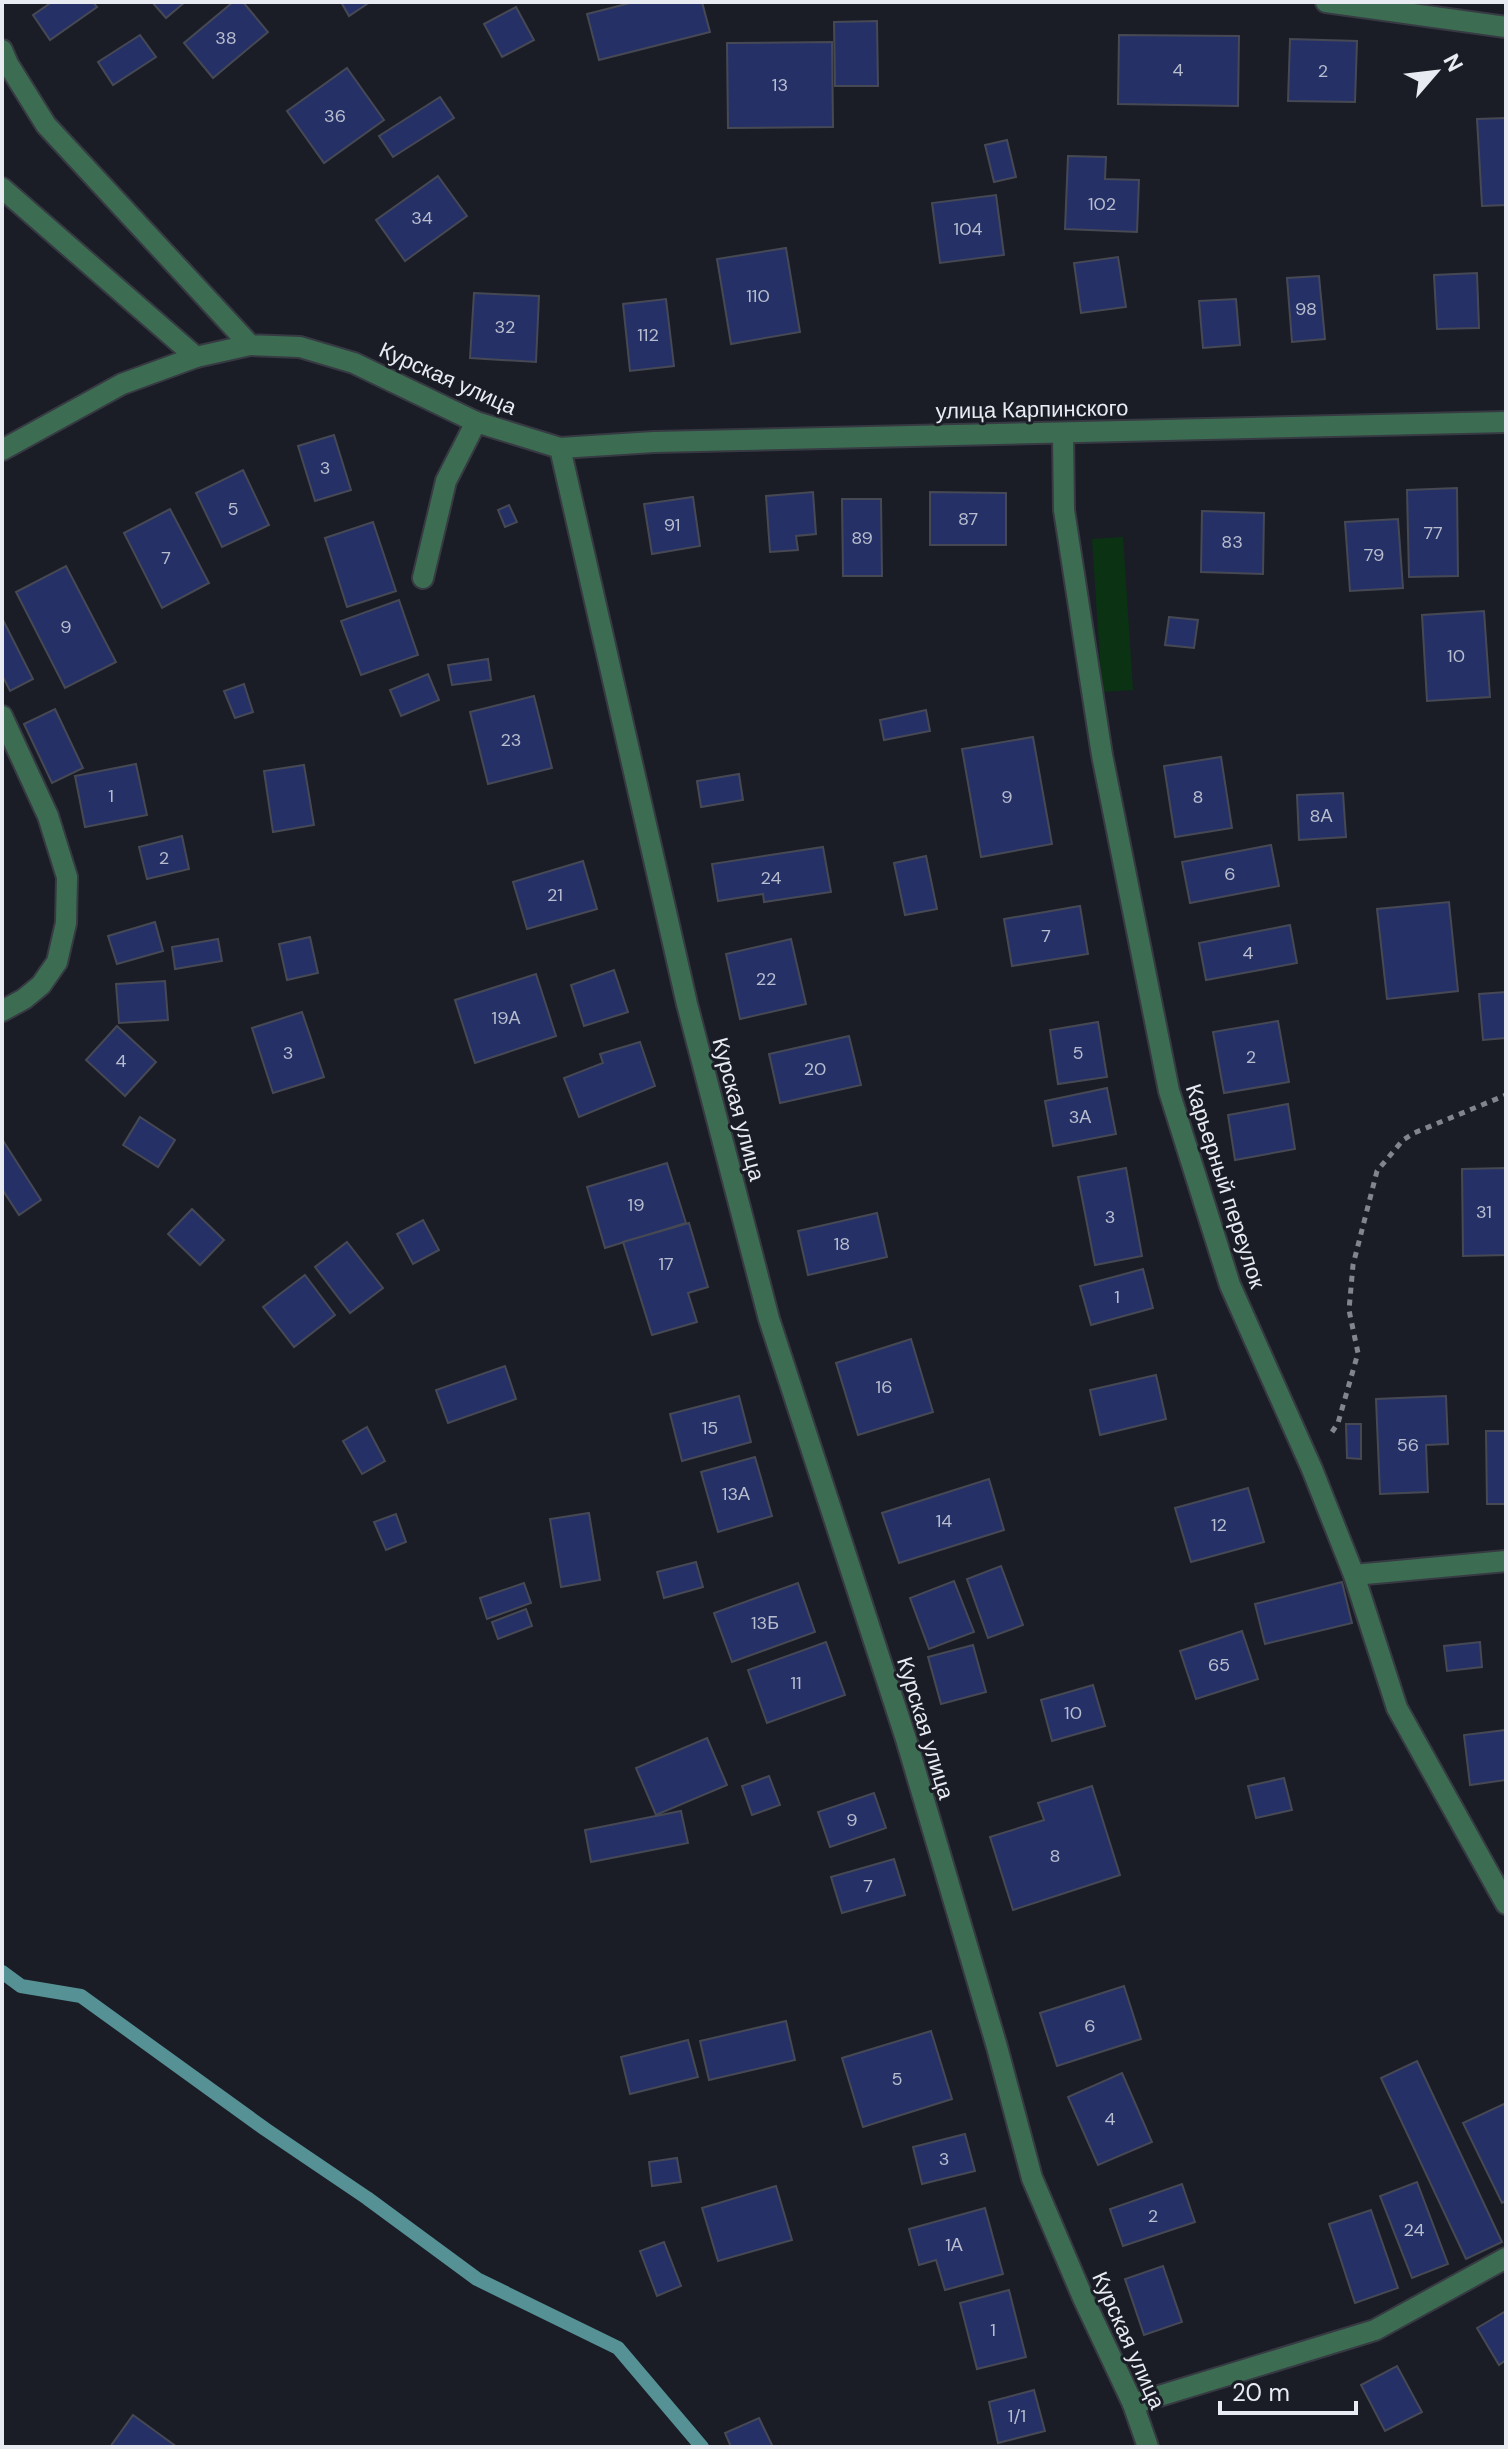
<svg xmlns="http://www.w3.org/2000/svg" width="1508" height="2449" font-family="'DM Sans',sans-serif">
	<style>
		.green { fill: #0b3313 }
		.lines { fill: none; stroke-linecap: round; stroke-linejoin: round }
		.stream { stroke: #569195; stroke-width: 14 }
		.building { fill: #253166; stroke: #464954; stroke-width: 2 }
		.service-casing { stroke: #373a42; stroke-width: 24 }
		.minor-casing { stroke: #373a42; stroke-width: 24 }
		.path { stroke: #82858c; stroke-width: 5; stroke-dasharray: 6 6; stroke-linecap: butt }
		.service { stroke: #3c6d52; stroke-width: 20 }
		.minor { stroke: #3c6d52; stroke-width: 20 }
		.labels { text-anchor: middle; stroke-width: 6; stroke-linejoin: round; paint-order: stroke }
		.number-label { font-size: 18px; fill: #b7bcce }
		.street-label { font-size: 22px; fill: #e8ebf1; stroke: #1a1d26 }
	</style>
	<rect width="100%" height="100%" fill="#1a1d26"/>
	<path class="green" d="M1123 537 1133 690 1102 692 1092 539Z"/>
	<g class="lines">
		<path class="stream" d="M2 1972 21 1986 81 1996 265 2129 367 2198 477 2279 618 2348 702 2447"/>
	</g>
	<g class="building">
		<path d="M52 2H93L97 7 50 40 33 15Z"/>
		<path d="M152 2H185L166 18Z"/>
		<path d="M233 2H243L268 32 213 78 184 43Z"/>
		<path d="M341 2H370L349 16Z"/>
		<path d="M634 2H702L710 32 599 60 587 14Z"/>
		<path d="M516 7 534 40 502 57 484 24Z"/>
		<path d="M877 21 878 86H835L834 22Z"/>
		<path d="M140 35 156 57 113 85 98 62Z"/>
		<path d="M1119 35 1239 36 1238 106 1118 104Z"/>
		<path d="M1290 39 1357 41 1355 102 1288 101Z"/>
		<path d="M832 42 833 127 728 128 727 43Z"/>
		<path d="M347 68 384 120 324 163 287 111Z"/>
		<path d="M440 97 454 118 393 157 379 136Z"/>
		<path d="M1506 118V205L1482 206 1477 119Z"/>
		<path d="M1007 140 1016 177 994 182 985 145Z"/>
		<path d="M1068 156 1106 157 1105 179 1139 180 1137 232 1065 229Z"/>
		<path d="M438 176 467 216 405 261 376 220Z"/>
		<path d="M996 195 1004 255 940 263 932 203Z"/>
		<path d="M786 248 800 332 731 344 717 259Z"/>
		<path d="M1118 257 1126 307 1081 313 1074 263Z"/>
		<path d="M1477 273 1479 328 1437 329 1434 275Z"/>
		<path d="M1319 276 1325 339 1292 342 1287 278Z"/>
		<path d="M474 293 539 296 536 362 470 358Z"/>
		<path d="M666 299 674 366 630 371 623 304Z"/>
		<path d="M1236 299 1240 345 1203 348 1199 301Z"/>
		<path d="M334 435 351 490 315 501 298 446Z"/>
		<path d="M243 470 269 525 222 547 196 493Z"/>
		<path d="M1457 488 1458 576 1409 577 1407 490Z"/>
		<path d="M813 492 816 534 796 536 798 550 770 552 766 496Z"/>
		<path d="M930 492 1006 493V545H930Z"/>
		<path d="M693 497 700 546 652 554 644 504Z"/>
		<path d="M842 499H881L882 576H843Z"/>
		<path d="M509 505 517 522 505 527 498 510Z"/>
		<path d="M170 509 209 583 162 608 124 533Z"/>
		<path d="M1202 511 1264 513 1263 574 1201 572Z"/>
		<path d="M1398 519 1403 588 1350 591 1345 522Z"/>
		<path d="M373 522 396 591 347 607 325 538Z"/>
		<path d="M66 566 116 662 65 688 16 592Z"/>
		<path d="M399 600 418 655 361 675 341 621Z"/>
		<path d="M1484 611 1490 697 1427 701 1422 615Z"/>
		<path d="M1169 617 1198 620 1194 648 1165 645Z"/>
		<path d="M2 618 33 679 10 691 2 675Z"/>
		<path d="M488 659 491 680 452 685 448 665Z"/>
		<path d="M428 674 439 700 401 716 390 690Z"/>
		<path d="M244 684 253 712 235 718 224 691Z"/>
		<path d="M534 696 552 768 488 784 470 712Z"/>
		<path d="M55 709 83 768 52 783 24 724Z"/>
		<path d="M926 710 930 731 884 740 880 720Z"/>
		<path d="M1033 737 1052 844 981 857 962 749Z"/>
		<path d="M1221 757 1232 828 1175 837 1164 766Z"/>
		<path d="M136 764 147 815 85 827 75 776Z"/>
		<path d="M304 765 314 825 273 832 264 771Z"/>
		<path d="M739 774 743 800 701 807 697 781Z"/>
		<path d="M1343 793 1346 837 1299 840 1297 795Z"/>
		<path d="M182 836 189 869 147 879 139 847Z"/>
		<path d="M1271 845 1279 886 1190 903 1182 862Z"/>
		<path d="M823 847 831 892 764 902 763 894 718 901 712 864Z"/>
		<path d="M926 856 937 909 905 915 894 863Z"/>
		<path d="M583 861 597 909 527 929 513 882Z"/>
		<path d="M1449 902 1458 991 1387 999 1377 909Z"/>
		<path d="M1080 906 1088 954 1012 966 1004 919Z"/>
		<path d="M155 922 163 951 117 964 108 936Z"/>
		<path d="M1290 925 1297 963 1206 980 1199 943Z"/>
		<path d="M310 937 318 973 287 980 279 944Z"/>
		<path d="M218 939 222 961 175 969 172 947Z"/>
		<path d="M791 939 806 1004 740 1019 726 954Z"/>
		<path d="M614 970 628 1012 584 1026 571 985Z"/>
		<path d="M536 974 556 1036 475 1063 455 1000Z"/>
		<path d="M165 981 168 1020 119 1023 116 984Z"/>
		<path d="M1506 992V1038L1483 1040 1479 994Z"/>
		<path d="M302 1012 324 1077 273 1093 252 1028Z"/>
		<path d="M1278 1021 1289 1082 1224 1093 1213 1032Z"/>
		<path d="M1098 1022 1107 1077 1058 1084 1050 1030Z"/>
		<path d="M117 1026 156 1062 125 1096 86 1060Z"/>
		<path d="M849 1036 861 1085 780 1103 769 1054Z"/>
		<path d="M640 1042 655 1086 579 1117 564 1078 603 1063 600 1054Z"/>
		<path d="M1107 1088 1116 1134 1053 1146 1045 1101Z"/>
		<path d="M1288 1104 1295 1149 1235 1160 1228 1115Z"/>
		<path d="M140 1117 175 1140 158 1167 123 1145Z"/>
		<path d="M2 1139 41 1200 19 1215 2 1189Z"/>
		<path d="M667 1163 686 1223 605 1248 587 1187Z"/>
		<path d="M1126 1168 1142 1256 1095 1265 1078 1177Z"/>
		<path d="M1506 1168V1255L1463 1256 1462 1169Z"/>
		<path d="M192 1209 224 1240 200 1265 168 1234Z"/>
		<path d="M877 1213 887 1257 808 1275 798 1231Z"/>
		<path d="M423 1220 439 1250 413 1264 397 1234Z"/>
		<path d="M689 1223 708 1287 688 1293 697 1322 652 1335 623 1242Z"/>
		<path d="M347 1242 383 1288 350 1313 315 1267Z"/>
		<path d="M1143 1269 1153 1308 1091 1325 1080 1286Z"/>
		<path d="M305 1275 335 1315 294 1347 263 1307Z"/>
		<path d="M911 1339 933 1412 858 1435 836 1363Z"/>
		<path d="M505 1366 516 1399 448 1423 436 1390Z"/>
		<path d="M1156 1375 1166 1419 1100 1435 1090 1390Z"/>
		<path d="M739 1396 751 1442 682 1461 670 1414Z"/>
		<path d="M1446 1396 1448 1444 1426 1445 1428 1492 1380 1494 1376 1399Z"/>
		<path d="M1346 1424H1361V1459L1347 1458Z"/>
		<path d="M367 1427 385 1461 362 1474 343 1441Z"/>
		<path d="M1486 1431H1506V1504H1487Z"/>
		<path d="M755 1457 772 1516 718 1532 701 1472Z"/>
		<path d="M989 1479 1004 1530 899 1563 882 1513Z"/>
		<path d="M1248 1488 1264 1542 1191 1562 1175 1508Z"/>
		<path d="M589 1513 600 1580 561 1587 550 1519Z"/>
		<path d="M396 1514 406 1542 386 1550 374 1522Z"/>
		<path d="M696 1562 703 1587 664 1598 657 1572Z"/>
		<path d="M1001 1566 1023 1625 988 1638 967 1579Z"/>
		<path d="M954 1581 974 1632 929 1649 910 1598Z"/>
		<path d="M1342 1582 1352 1623 1265 1644 1255 1604Z"/>
		<path d="M524 1583 531 1603 487 1619 480 1598Z"/>
		<path d="M798 1583 815 1632 732 1662 714 1613Z"/>
		<path d="M526 1609 532 1626 498 1639 492 1622Z"/>
		<path d="M1242 1631 1258 1679 1196 1699 1180 1651Z"/>
		<path d="M826 1642 845 1695 767 1723 748 1670Z"/>
		<path d="M1480 1642 1482 1667 1447 1671 1444 1646Z"/>
		<path d="M973 1645 986 1692 941 1704 928 1657Z"/>
		<path d="M1093 1685 1105 1726 1052 1741 1041 1700Z"/>
		<path d="M1506 1730V1780L1470 1785 1464 1735Z"/>
		<path d="M707 1738 727 1785 656 1815 636 1768Z"/>
		<path d="M769 1776 780 1805 752 1815 742 1786Z"/>
		<path d="M1284 1778 1292 1810 1256 1818 1248 1786Z"/>
		<path d="M1092 1786 1120 1875 1013 1910 990 1837 1044 1820 1038 1803Z"/>
		<path d="M874 1793 886 1828 830 1847 818 1812Z"/>
		<path d="M681 1811 688 1843 591 1862 585 1830Z"/>
		<path d="M894 1859 905 1895 842 1913 831 1877Z"/>
		<path d="M1124 1986 1141 2039 1057 2066 1040 2013Z"/>
		<path d="M786 2021 795 2060 709 2080 700 2041Z"/>
		<path d="M931 2031 952 2099 863 2127 842 2058Z"/>
		<path d="M688 2040 698 2077 630 2094 621 2057Z"/>
		<path d="M1417 2061 1502 2242 1466 2259 1381 2078Z"/>
		<path d="M1122 2073 1152 2142 1098 2165 1068 2097Z"/>
		<path d="M1506 2103V2201L1502 2203 1463 2123Z"/>
		<path d="M965 2134 975 2171 922 2184 913 2147Z"/>
		<path d="M677 2158 681 2182 652 2186 649 2162Z"/>
		<path d="M1417 2182 1448 2264 1412 2278 1380 2196Z"/>
		<path d="M1182 2184 1195 2222 1123 2246 1110 2209Z"/>
		<path d="M776 2186 792 2240 718 2261 702 2208Z"/>
		<path d="M985 2208 1003 2274 945 2290 936 2260 919 2265 909 2229Z"/>
		<path d="M1371 2210 1398 2288 1355 2303 1329 2224Z"/>
		<path d="M664 2242 681 2286 657 2296 640 2251Z"/>
		<path d="M1163 2266 1182 2322 1144 2335 1125 2279Z"/>
		<path d="M1009 2290 1026 2357 977 2369 960 2303Z"/>
		<path d="M1506 2311V2360L1499 2365 1477 2328Z"/>
		<path d="M1397 2366 1422 2412 1385 2431 1361 2385Z"/>
		<path d="M1034 2390 1045 2431 998 2443 989 2402Z"/>
		<path d="M133 2415 177 2447H110Z"/>
		<path d="M759 2418 773 2447H731L725 2433Z"/>
	</g>
	<g class="lines">
		<defs>
			<g id="service">
				<path d="M2 188 196 357"/>
				<path d="M423 578 446 481 476 422"/>
			</g>
			<g id="minor">
				<path d="M1326 2 1506 27"/>
				<path d="M2 50 8 64 46 125 250 345 300 347 354 363 476 422 560 448 687 1004 769 1319 906 1739 997 2047 1032 2178 1084 2300 1133 2404 1148 2447"/>
				<path d="M1063 433 1064 510 1102 755 1169 1091 1230 1285 1312 1469 1354 1575 1397 1708 1506 1904"/>
				<path d="M560 448 654 442 1506 422"/>
				<path d="M2 450 122 384 196 357 250 345"/>
				<path d="M2 716 48 816 67 877 66 923 57 962 41 985 24 999 2 1011"/>
				<path d="M1354 1575 1506 1561"/>
				<path d="M1133 2404 1375 2330 1506 2258"/>
			</g>
		</defs>
		<use href="#service" class="service-casing"/>
		<use href="#minor" class="minor-casing"/>
		<path class="path" d="M1332 1432 1338 1423 1358 1353 1349 1310 1353 1265 1377 1171 1403 1140 1414 1133 1506 1095"/>
		<use href="#service" class="service"/>
		<use href="#minor" class="minor"/>
	</g>
	<g class="labels">
		<g class="number-label">
			<text x="226" y="44">38</text>
			<text x="1178" y="76">4</text>
			<text x="1323" y="77">2</text>
			<text x="780" y="91">13</text>
			<text x="335" y="122">36</text>
			<text x="1102" y="210">102</text>
			<text x="422" y="224">34</text>
			<text x="968" y="235">104</text>
			<text x="758" y="302">110</text>
			<text x="1306" y="315">98</text>
			<text x="505" y="333">32</text>
			<text x="648" y="341">112</text>
			<text x="325" y="474">3</text>
			<text x="233" y="515">5</text>
			<text x="968" y="525">87</text>
			<text x="672" y="531">91</text>
			<text x="1433" y="539">77</text>
			<text x="862" y="544">89</text>
			<text x="1232" y="548">83</text>
			<text x="1374" y="561">79</text>
			<text x="166" y="564">7</text>
			<text x="66" y="633">9</text>
			<text x="1456" y="662">10</text>
			<text x="511" y="746">23</text>
			<text x="111" y="802">1</text>
			<text x="1007" y="803">9</text>
			<text x="1198" y="803">8</text>
			<text x="1321" y="822">8А</text>
			<text x="164" y="864">2</text>
			<text x="1230" y="880">6</text>
			<text x="771" y="884">24</text>
			<text x="555" y="901">21</text>
			<text x="1046" y="942">7</text>
			<text x="1248" y="959">4</text>
			<text x="766" y="985">22</text>
			<text x="506" y="1024">19А</text>
			<text x="288" y="1059">3</text>
			<text x="1078" y="1059">5</text>
			<text x="1251" y="1063">2</text>
			<text x="121" y="1067">4</text>
			<text x="815" y="1075">20</text>
			<text x="1080" y="1123">3А</text>
			<text x="636" y="1211">19</text>
			<text x="1484" y="1218">31</text>
			<text x="1110" y="1223">3</text>
			<text x="842" y="1250">18</text>
			<text x="666" y="1270">17</text>
			<text x="1117" y="1303">1</text>
			<text x="884" y="1393">16</text>
			<text x="710" y="1434">15</text>
			<text x="1408" y="1451">56</text>
			<text x="736" y="1500">13А</text>
			<text x="944" y="1527">14</text>
			<text x="1219" y="1531">12</text>
			<text x="765" y="1629">13Б</text>
			<text x="1219" y="1671">65</text>
			<text x="796" y="1689">11</text>
			<text x="1073" y="1719">10</text>
			<text x="852" y="1826">9</text>
			<text x="1055" y="1862">8</text>
			<text x="868" y="1892">7</text>
			<text x="1090" y="2032">6</text>
			<text x="897" y="2085">5</text>
			<text x="1110" y="2125">4</text>
			<text x="944" y="2165">3</text>
			<text x="1153" y="2222">2</text>
			<text x="1414" y="2236">24</text>
			<text x="954" y="2251">1А</text>
			<text x="993" y="2336">1</text>
			<text x="1017" y="2422">1/1</text>
		</g>
		<g class="street-label">
			<text transform="translate(448 378) rotate(24)" y="8">Курская улица</text>
			<text transform="translate(1032 409) rotate(-1)" y="8">улица Карпинского</text>
			<text transform="translate(739 1109) rotate(75)" y="8">Курская улица</text>
			<text transform="translate(1226 1186) rotate(72)" y="8">Карьерный переулок</text>
			<text transform="translate(926 1728) rotate(73)" y="8">Курская улица</text>
			<text transform="translate(1129 2340) rotate(66)" y="8">Курская улица</text>
		</g>
	</g>
	<rect width="1508" height="2449" fill="none" stroke="#e8ebf1" stroke-width="8"/>
	<g transform="translate(1436 72) rotate(62)" stroke="#1a1d26" stroke-width="6" paint-order="stroke">
	<path d="M0-6L14 30L0 20L-14 30Z" fill="#e8ebf1"/>
	<text y="-12" font-size="22" font-weight="bold" text-anchor="middle" fill="#e8ebf1">N</text>
	</g>
	<path d="M1220 2401v12h136v-12" fill="none" stroke="#e8ebf1" stroke-width="4"/>
	<text x="1232" y="2401" font-size="24" fill="#e8ebf1" stroke="#1a1d26" stroke-width="6" paint-order="stroke">20 m</text>
</svg>
